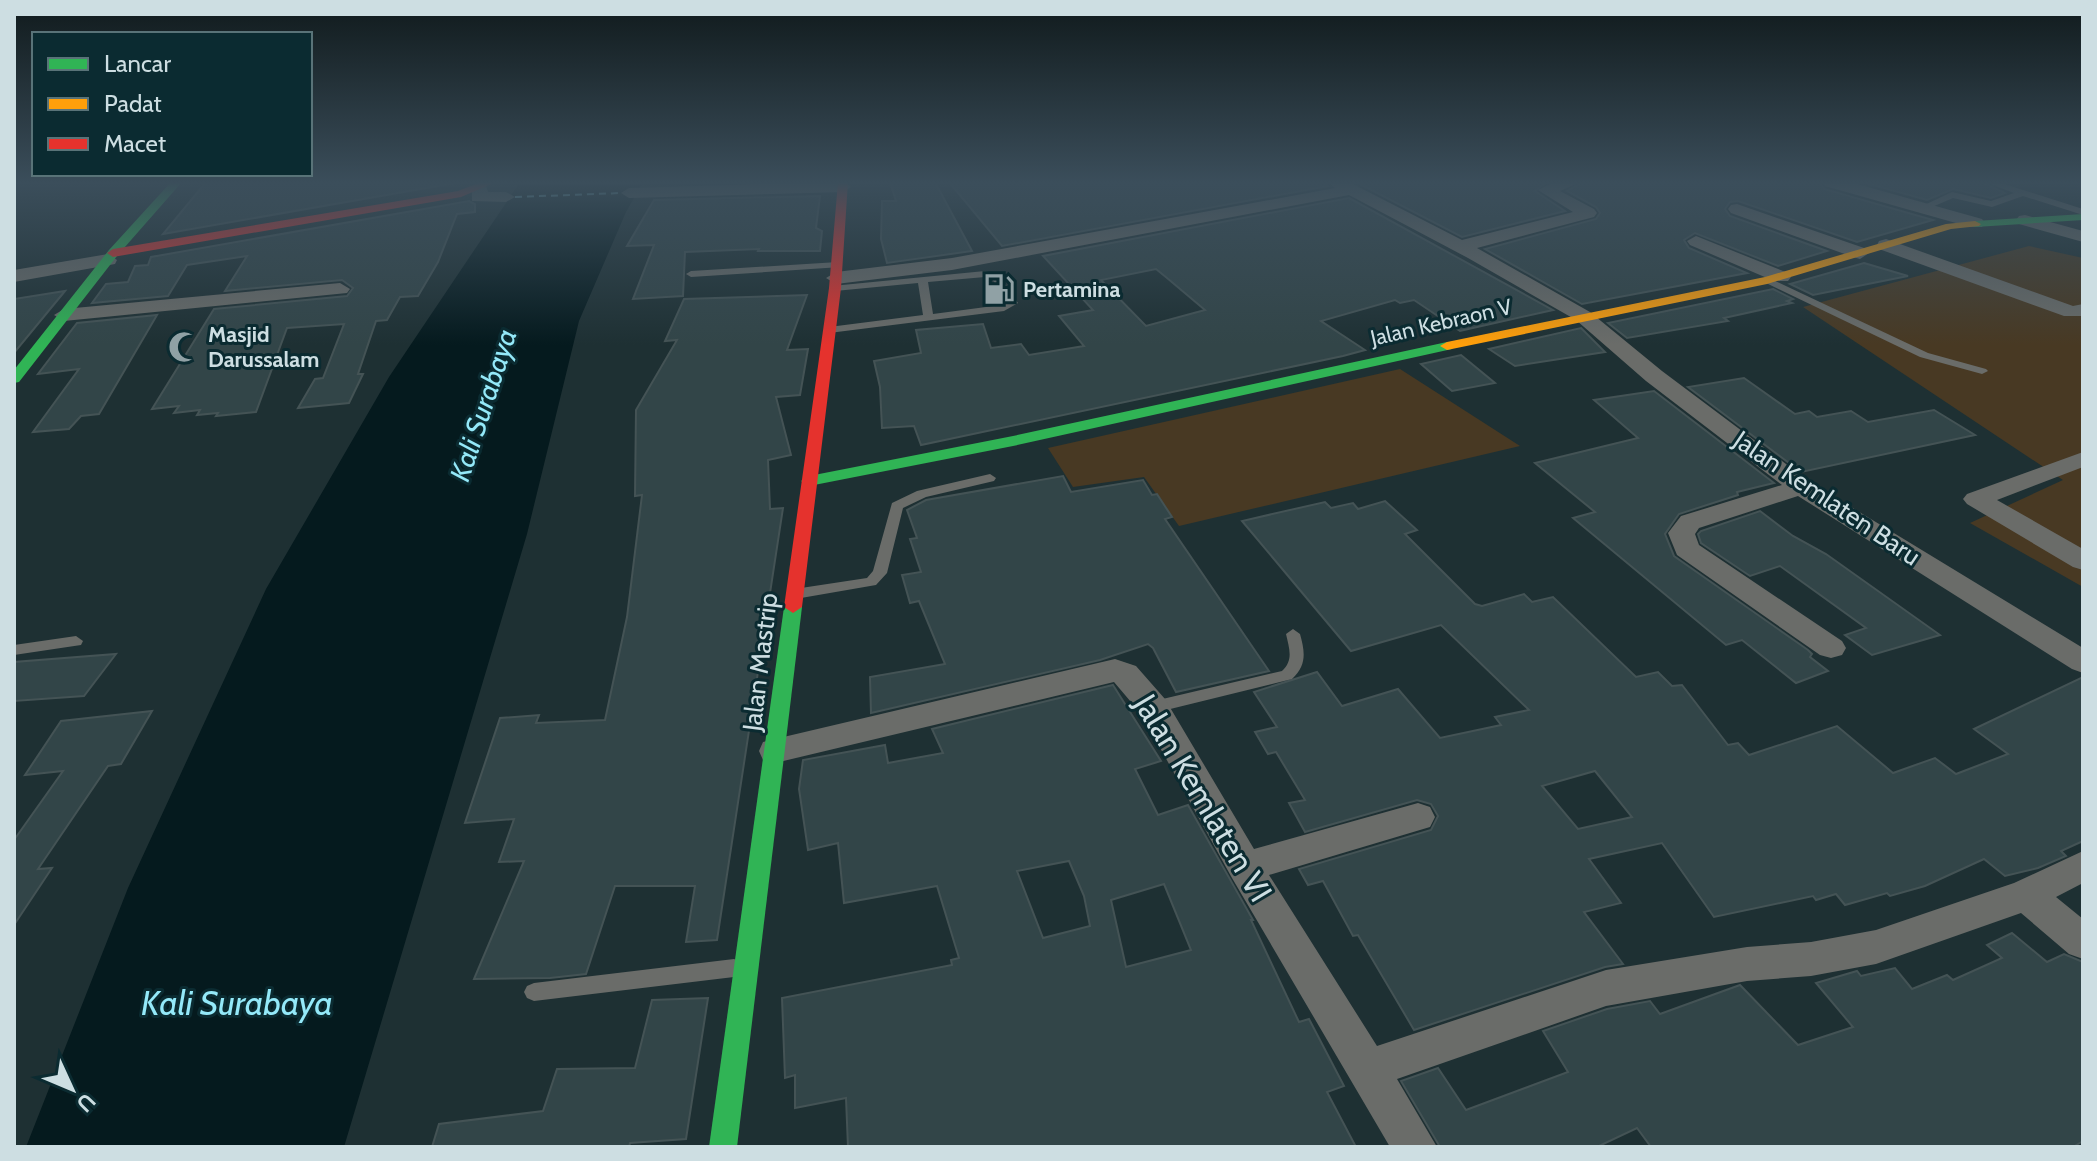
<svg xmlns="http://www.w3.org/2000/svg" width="2097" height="1161" font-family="Cabin,sans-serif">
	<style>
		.green { fill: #483923 }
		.water { fill: #051a1e }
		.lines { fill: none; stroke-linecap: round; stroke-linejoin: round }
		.ferry { stroke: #94e9f9; stroke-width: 2; stroke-dasharray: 7 5; stroke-linecap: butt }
		.building { fill: #324548; stroke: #445355; stroke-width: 2; fill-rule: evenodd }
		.lane { fill: #6a6c69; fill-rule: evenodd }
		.street { fill: #6a6c69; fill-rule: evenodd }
		.fast { fill: #30b455; fill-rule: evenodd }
		.slow { fill: #ff9f0a; fill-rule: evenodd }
		.jam { fill: #e5322d; fill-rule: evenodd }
		.labels { text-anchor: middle; stroke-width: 6; stroke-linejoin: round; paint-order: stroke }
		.far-poi-label { font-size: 22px; font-weight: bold; fill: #cddee2; stroke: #0b2b31; text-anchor: start }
		.far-street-label { font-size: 22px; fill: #cddee2; stroke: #0b2b31 }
		.street-label { font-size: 26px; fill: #cddee2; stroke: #0b2b31 }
		.water-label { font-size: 28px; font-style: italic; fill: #94e9f9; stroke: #0b2b31 }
		.near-street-label { font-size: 32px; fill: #cddee2; stroke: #0b2b31 }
		.near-water-label { font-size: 34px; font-style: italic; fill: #94e9f9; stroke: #0b2b31 }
	</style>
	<rect width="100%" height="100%" fill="#1e3033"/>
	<g class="green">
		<path d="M2029 246 2083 258V587L1970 523 2063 480 1803 307Z"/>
		<path d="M1400 369 1520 446 1179 526 1144 477 1073 487 1048 448Z"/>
	</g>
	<path class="water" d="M520 182H643L626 212 579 321 527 534 344 1147H26L128 888 266 589 389 377Z"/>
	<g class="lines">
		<path class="ferry" d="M515 197 621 193"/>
	</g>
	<g class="building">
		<path d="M206 182H461L163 234Z"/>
		<path d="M890 182H935L972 251 887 263 881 239 882 201H896Z"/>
		<path d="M949 182H1325L1328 186 1002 246Z"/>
		<path d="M1356 182H1547L1535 191 1565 211 1462 237Z"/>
		<path d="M1583 182H1820L1824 189 1933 220 1857 242 1738 201 1730 202 1725 209 1730 216 1827 251 1778 266 1695 233 1684 240 1689 248 1747 273 1582 304 1485 249 1596 219 1600 213 1596 207 1567 191Z"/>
		<path d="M1862 182H1982L2005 193 1991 198 1953 189 1927 200Z"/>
		<path d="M820 196 816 228 822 231 820 251H758L759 249 685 252 683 296 633 299 654 245 627 246 654 200Z"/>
		<path d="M1349 198 1553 310 1460 331 1414 300 1400 303 1395 300 1321 321 1365 350 1343 356 921 445 914 426 882 428 880 387 874 361 921 353 916 330 983 324 991 348 1021 344 1029 355 1084 346 1059 316 1093 310 1043 256ZM1156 269 1167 278 1205 310 1146 326 1101 280Z"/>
		<path d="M469 201 475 204V212L457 214 438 262 418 296 400 297 387 320 376 321 358 374H363L349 403 298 408 315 379 323 378 344 324 287 328 256 412 216 416 218 413 197 415 200 410 174 413 179 406 152 409 214 309 347 296 353 288 342 280 225 291 247 256 187 265 168 296 92 303 106 284 128 282 135 266 148 265 151 257Z"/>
		<path d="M1864 263 1908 276 1813 295 1790 284Z"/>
		<path d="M1773 289 1793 299 1787 301 1792 303 1724 318 1728 321 1627 338 1608 323Z"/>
		<path d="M65 291 14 353V299Z"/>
		<path d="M807 295 787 350 808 349 800 395 776 397 791 455 768 460 770 509 783 508 717 940 686 942 695 886H615L586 974 550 978 474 979 524 861 499 862 514 819 465 823 500 718 539 715 536 723 605 720 627 617 642 495 635 496 636 410 677 340 665 341 684 299Z"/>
		<path d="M157 315 99 414 81 416 69 429 33 432 79 369 38 374 77 323Z"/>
		<path d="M1581 328 1605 352 1515 366 1489 349Z"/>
		<path d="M1461 355 1495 383 1452 391 1421 364Z"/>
		<path d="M1744 378 1795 414 1809 411 1817 417 1851 411 1868 422 1934 410 1975 435 1801 472 1688 387Z"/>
		<path d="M1654 391 1774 483 1737 492 1738 495 1679 514 1665 534 1674 556 1808 650 1812 654 1810 657 1828 671 1796 683 1742 640 1726 645 1573 518 1595 512 1535 463 1638 438 1594 400Z"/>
		<path d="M1063 476 1071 492 1143 480 1152 495 1157 494 1172 517 1165 519 1269 671 1176 692 1153 648 1148 644 1100 660 871 713 870 677 945 664 919 601 910 603 902 575 921 572 910 539 917 538 907 510 926 500Z"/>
		<path d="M1385 501 1417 530 1405 534 1475 604 1482 606 1524 594 1532 602 1553 597 1636 677 1658 672 1672 686 1682 685 1728 745 1738 743 1749 755 1837 726 1893 773 1935 758 1956 774 2008 754 1974 729 2083 677V841L2061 851 2066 856 2038 868 2005 876 1984 859 1925 886 1890 896 1887 893 1845 905 1836 894 1816 900 1813 896 1714 917 1662 843 1589 859 1621 903 1584 912 1623 964 1605 967 1414 1030 1358 935 1353 936 1323 881 1308 885 1299 869 1431 830 1438 816 1431 804 1417 800 1305 832 1289 803 1305 800 1276 752 1268 754 1255 732 1277 727 1254 692 1317 672 1342 706 1398 689 1440 738 1501 725 1495 717 1529 710 1441 625 1351 651 1242 521 1325 502 1331 508 1353 503 1358 509ZM1595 771 1632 817 1578 829 1542 786Z"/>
		<path d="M1760 511 1793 536 1826 554 1940 635 1872 655 1845 635 1866 628 1780 566 1750 576 1701 543 1698 534 1701 531Z"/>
		<path d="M116 654 84 696 14 701V662Z"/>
		<path d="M1113 685 1161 761 1135 769 1158 815 1188 805 1253 920H1251L1299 1022 1309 1019 1344 1086 1327 1092 1356 1147H848L846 1098 795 1108V1075L785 1078 782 998 952 965 951 960 959 958 937 886 844 903 838 843 808 850 799 789 803 760 885 745 888 763 943 753 932 729ZM1069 861 1084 896 1090 926 1043 938 1017 871ZM1164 884 1191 950 1126 967 1111 900Z"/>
		<path d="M152 711 121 764 108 766 38 869 52 868 14 925V840L63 771 25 775 61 721Z"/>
		<path d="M2012 933 2047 962 2064 954 2083 962V1141L2073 1147H1651L1637 1128 1597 1147H1440L1401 1081 1438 1068 1466 1110 1568 1072 1543 1031 1607 1009 1650 1001 1660 1014 1740 985 1798 1045 1853 1027 1816 983 1857 971 1861 976 1895 968 1912 989 1947 975 1953 980 2002 958 1987 945Z"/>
		<path d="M708 998 686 1139 630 1143 629 1147H432L439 1124 543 1111 557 1069 635 1068 652 1000Z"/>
	</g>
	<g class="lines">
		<g class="lane">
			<path d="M1985 182H1998L2083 209V215L2023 196 1992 207 1953 198 1925 210 1918 208 1952 192 1991 201 2014 193Z"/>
			<path d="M838 262 841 263V267L691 277 686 274 691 271Z"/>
			<path d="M985 271 999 275 1018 303 1004 311 829 333 824 330 829 327 923 315 918 283 835 291 832 290V286ZM985 277 992 279 1007 302 1001 305 933 314 928 282Z"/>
			<path d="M1767 277 1928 353 1986 369 1988 371 1982 374 1920 357 1764 282V278Z"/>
			<path d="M990 474 996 478 994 481 926 497 903 508 887 573 876 585 801 598 794 593 801 588 867 578 873 571 892 503 917 491Z"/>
			<path d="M1293 629 1300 634C1305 652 1307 665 1292 679L1154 713 1148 711 1146 707 1148 703 1154 701 1282 671C1294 660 1289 648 1286 634Z"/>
			<path d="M76 636 83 641 81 645 14 655V645Z"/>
			<path d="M734 959 741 962 744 968 741 974 734 977 534 1001 527 998 524 992 527 986 534 983Z"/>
		</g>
		<g class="street">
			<path d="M832 182H844L851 187 843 192 629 198 621 193 629 188Z"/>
			<path d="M1328 182H1349L1462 240 1573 212 1538 190 1554 182H1580L1560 191 1594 209 1597 213 1594 217 1477 248 1590 312 1662 371 1810 482 2083 648V673L2072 669 1798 496 1699 528 1695 534 1699 545 1842 641 1846 648 1842 655 1831 658 1820 655 1677 555 1668 533 1681 516 1782 485 1646 381 1576 320 1468 258 1349 195 952 270 836 284 826 278 836 272 952 258 1335 188Z"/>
			<path d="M1823 182H1850L1982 219 1985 223 1982 227H1970L1825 186Z"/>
			<path d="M480 184 486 185 488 192H506L515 197 506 202 472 201V189Z"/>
			<path d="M1737 204 1867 249 1869 253 1860 259 1853 257 1731 213 1728 209 1731 205Z"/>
			<path d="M2025 215 2083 231V242L2019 224 2016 220 2019 216Z"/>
			<path d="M1696 236 1788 273 1791 277 1788 281H1774L1690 245 1687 241Z"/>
			<path d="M1886 239 2073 306 2083 304V316H2064L1879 249 1877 245 1879 241Z"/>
			<path d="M108 254 117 260 115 264 14 282V270Z"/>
			<path d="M340 283 350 289 347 293 64 321 54 315 64 309Z"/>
			<path d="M2083 452V467L1997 500 2083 549V570L2073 567 1967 504 1963 499 1967 494Z"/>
			<path d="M1115 659 1136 666 1165 699 1254 849 1418 803 1430 807 1435 817 1430 827 1269 875 1377 1046 1606 970 1747 947 1811 942 1876 930 2014 883 2083 851V883L2056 897 2083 919V959L2069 954 2021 913 1876 964 1811 976 1747 981 1606 1006 1397 1079 1437 1147H1390L1232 878 1142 715 1114 682 775 763 763 760 759 751 763 742 775 739Z"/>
		</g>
		<g class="fast">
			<path d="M171 182H182L117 256 19 382 14 383V370L109 250Z"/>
			<path d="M2083 214V220L1975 227 1969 224 1975 221Z"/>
			<path d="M1447 342 1454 346 1452 349 1013 446 809 486 801 481 809 476 1013 436Z"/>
			<path d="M793 601 802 607 737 1147H709L784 607Z"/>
		</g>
		<path class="slow" d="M1975 221 1981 224 1979 226 1951 229 1767 284 1447 350 1440 346 1447 342 1765 277 1946 224Z"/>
		<g class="jam">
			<path d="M481 182H496L461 197 113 257 107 253 113 249 458 191Z"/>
			<path d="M838 182H848L841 288 802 607 793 613 784 607 829 288Z"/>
		</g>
	</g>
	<linearGradient id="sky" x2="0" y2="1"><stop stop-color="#101a1c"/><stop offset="0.53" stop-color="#3b4e5b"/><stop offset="1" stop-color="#3b4e5b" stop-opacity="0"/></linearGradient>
	<rect width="2097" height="345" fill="url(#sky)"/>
	<defs>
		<symbol id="fuel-bare" viewBox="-9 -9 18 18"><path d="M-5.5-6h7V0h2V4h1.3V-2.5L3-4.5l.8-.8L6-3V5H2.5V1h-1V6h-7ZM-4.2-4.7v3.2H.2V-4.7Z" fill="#90a1a5" stroke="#0b2b31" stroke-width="2.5" paint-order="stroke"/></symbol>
		<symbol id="mosque-bare" viewBox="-9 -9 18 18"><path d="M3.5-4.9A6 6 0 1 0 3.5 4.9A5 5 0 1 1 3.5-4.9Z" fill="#90a1a5" stroke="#0b2b31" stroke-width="2.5" paint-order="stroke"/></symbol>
	</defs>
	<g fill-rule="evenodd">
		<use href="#fuel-bare" x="977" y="267" width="44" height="44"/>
		<use href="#mosque-bare" x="162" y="325" width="44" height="44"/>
	</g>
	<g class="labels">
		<g class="far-poi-label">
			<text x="1023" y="297">Pertamina</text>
			<text x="208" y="342">Masjid<tspan x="208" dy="25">Darussalam</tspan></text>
		</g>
		<g class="far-street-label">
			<text transform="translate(1441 322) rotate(-13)" y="8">Jalan Kebraon V</text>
		</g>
		<g class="street-label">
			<text transform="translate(1827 498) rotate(34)" y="9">Jalan Kemlaten Baru</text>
			<text transform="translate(760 662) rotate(-83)" y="9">Jalan Mastrip</text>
		</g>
		<g class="water-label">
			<text transform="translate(483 405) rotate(-72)" y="10">Kali Surabaya</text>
		</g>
		<g class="near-street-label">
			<text transform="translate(1203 798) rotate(59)" y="11">Jalan Kemlaten VI</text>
		</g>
		<g class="near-water-label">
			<text x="237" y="1015">Kali Surabaya</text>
		</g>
	</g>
	<rect width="2097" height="1161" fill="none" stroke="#cddee2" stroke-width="32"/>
	<rect x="32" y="32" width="280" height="144" fill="#0b2b31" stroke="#597378" stroke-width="2"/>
	<rect x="48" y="58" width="40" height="12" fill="#30b455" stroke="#597378" stroke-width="2"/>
	<text x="104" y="72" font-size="24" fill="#cddee2">Lancar</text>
	<rect x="48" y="98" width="40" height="12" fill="#ff9f0a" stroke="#597378" stroke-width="2"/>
	<text x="104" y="112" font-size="24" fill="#cddee2">Padat</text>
	<rect x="48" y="138" width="40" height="12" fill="#e5322d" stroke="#597378" stroke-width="2"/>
	<text x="104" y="152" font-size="24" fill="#cddee2">Macet</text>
	<g transform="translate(72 1089) rotate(134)" stroke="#0b2b31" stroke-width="6" paint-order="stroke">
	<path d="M0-6L14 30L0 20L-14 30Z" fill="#cddee2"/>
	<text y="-12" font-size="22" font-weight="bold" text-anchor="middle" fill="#cddee2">U</text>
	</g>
</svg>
